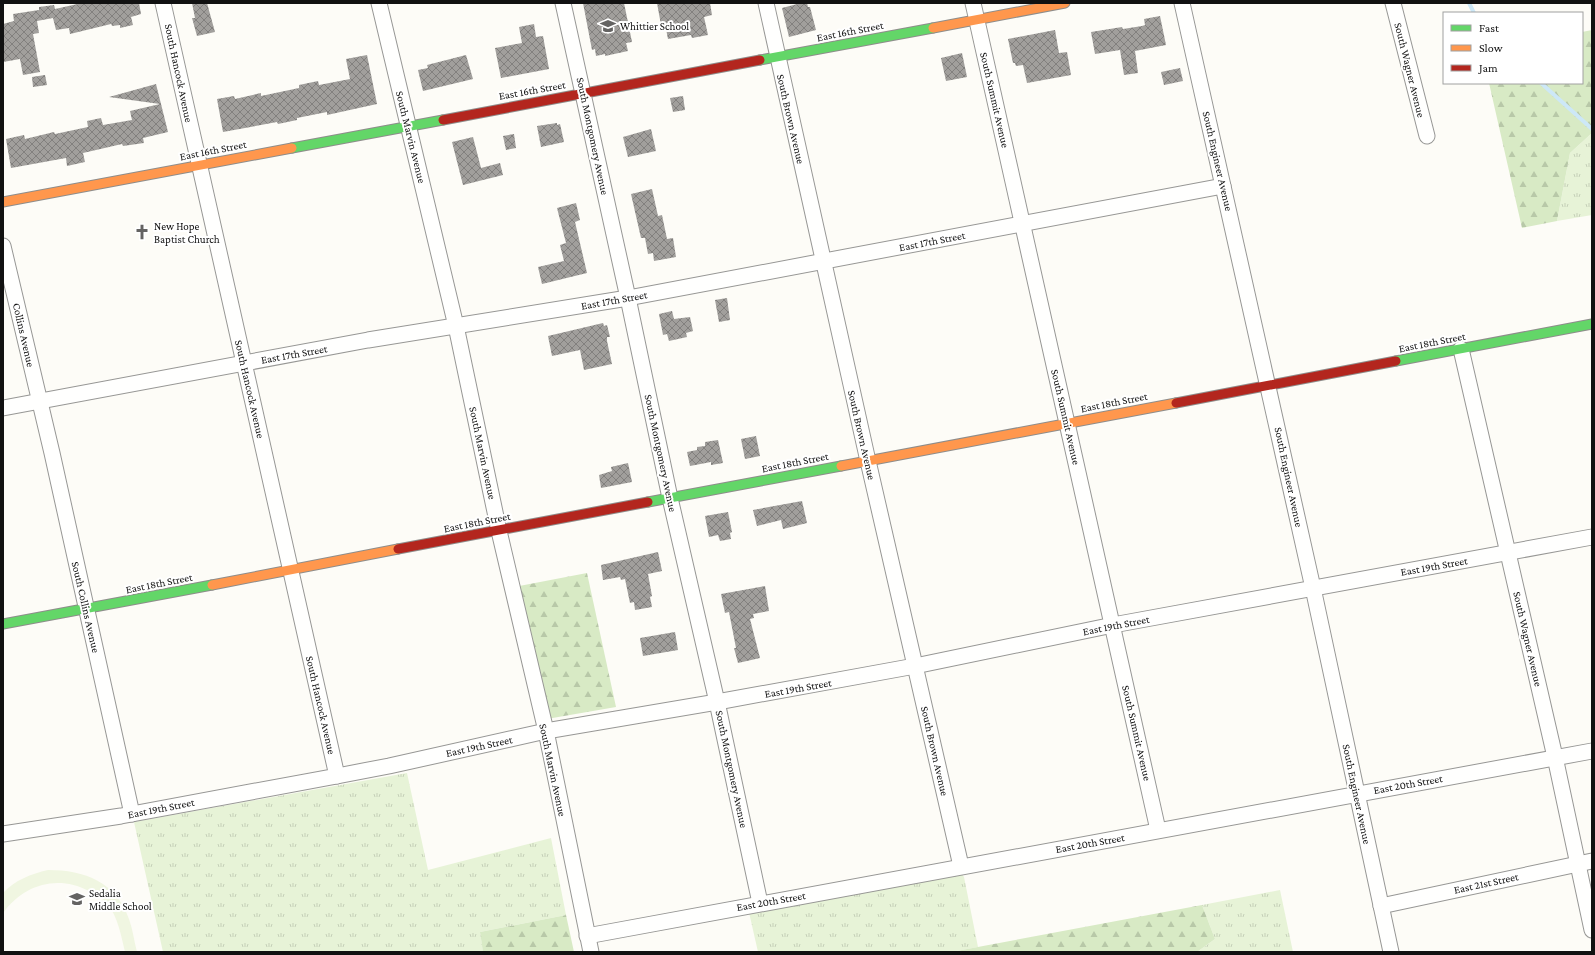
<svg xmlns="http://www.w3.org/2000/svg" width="1595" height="955" font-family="'Crimson Pro',serif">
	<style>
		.grass { fill: url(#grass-tufts) }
		.forest { fill: url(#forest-firs) }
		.pitch { fill: #f0f6e1 }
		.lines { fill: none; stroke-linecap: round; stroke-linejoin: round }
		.stream { stroke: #cde8f7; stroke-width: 4 }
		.building { fill: url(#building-cross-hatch) }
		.street-casing { stroke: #979795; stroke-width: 17 }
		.fast-casing { stroke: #8e8d8b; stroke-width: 11 }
		.slow-casing { stroke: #8e8d8b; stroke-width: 11 }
		.jam-casing { stroke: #8e8d8b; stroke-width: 11 }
		.street { stroke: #fffffe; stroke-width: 15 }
		.fast { stroke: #63d668; stroke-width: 9 }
		.slow { stroke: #ff974d; stroke-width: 9 }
		.jam { stroke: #b3261e; stroke-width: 9 }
		.labels { text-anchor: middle; stroke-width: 4; stroke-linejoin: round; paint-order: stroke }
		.poi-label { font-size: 11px; fill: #111; stroke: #fff; text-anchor: start }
		.street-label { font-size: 11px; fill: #111; stroke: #fff }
	</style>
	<defs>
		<pattern id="grass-tufts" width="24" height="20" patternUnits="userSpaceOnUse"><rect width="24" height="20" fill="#e7f3d7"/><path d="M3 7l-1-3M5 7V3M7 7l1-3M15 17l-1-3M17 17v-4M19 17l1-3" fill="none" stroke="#c5cfb8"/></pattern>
		<pattern id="forest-firs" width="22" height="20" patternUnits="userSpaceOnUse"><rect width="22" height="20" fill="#d8eac5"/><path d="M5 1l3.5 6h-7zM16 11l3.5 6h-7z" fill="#b8c8a8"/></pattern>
		<pattern id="building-cross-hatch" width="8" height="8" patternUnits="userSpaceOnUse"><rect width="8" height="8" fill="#a19f9c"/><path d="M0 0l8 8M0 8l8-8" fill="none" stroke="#82807e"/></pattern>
	</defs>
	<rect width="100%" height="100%" fill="#fdfcf7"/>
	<g class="grass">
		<path d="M1592 133V215L1557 221 1570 153Z"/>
		<path d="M407 773 428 870 551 838 566 915 480 932 483 951 479 952H163L134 822Z"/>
		<path d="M960 871 964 877 978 947 951 952H758L748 908Z"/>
		<path d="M1280 890 1293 952H1197L1215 939 1202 905Z"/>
	</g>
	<g class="forest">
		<path d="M1592 30V133L1570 153 1557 221 1522 228 1489 83H1582V32Z"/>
		<path d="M587 573 616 707 541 720 514 587Z"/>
		<path d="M1202 905 1215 939 1197 952H951Z"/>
		<path d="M566 915 574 952H483L480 932Z"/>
	</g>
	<path class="pitch" d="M48 870C85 870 116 882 129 919 133 930 134 941 137 952H125C121 935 118 917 107 903 102 898 95 894 89 891 57 874 23 885 3 913V893C15 880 31 874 48 870Z"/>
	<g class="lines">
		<g class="stream">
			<path d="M1469 3 1474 13"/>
			<path d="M1541 83 1592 129"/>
		</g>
	</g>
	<g class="building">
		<path d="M82 3H139L141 14 131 17 133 25 120 28V25L112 26 111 23V24L70 34 69 28 56 30 53 18 37 21 39 33 33 34 40 72 23 75 20 59 3 62V24L14 21 13 14 39 10V7L54 5 55 9Z"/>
		<path d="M192 3H207L215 32 197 36 192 18H195Z"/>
		<path d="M583 3H624L632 42 626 43 628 51 605 56V54L596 56 595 49 592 50Z"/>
		<path d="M657 3H710L712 15 704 17 708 35 692 38 691 35 668 39 665 24 661 25Z"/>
		<path d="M801 3H807L808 7H810L816 30 789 37 782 8Z"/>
		<path d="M1160 16 1166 45 1135 51 1138 73 1124 75 1120 50 1095 54 1091 32 1122 27 1123 29 1142 26 1145 25 1144 19Z"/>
		<path d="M534 24 536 37 543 36 549 69 501 78 495 48 522 43 519 27Z"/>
		<path d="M1055 30 1059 53 1067 52 1071 75 1027 83 1023 65 1016 66 1015 63H1013L1008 39Z"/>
		<path d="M962 53 967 77 946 81 941 58Z"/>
		<path d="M367 55 377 104 327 115V112L297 118V120L278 124 277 122 223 132 217 99 234 96 235 99 261 93V96L299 88V85L318 81 319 85 350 79 346 59Z"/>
		<path d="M466 55 473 79 423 91 418 70 428 68 427 65Z"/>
		<path d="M1180 68 1183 81 1164 85 1161 72Z"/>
		<path d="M45 75 47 85 33 87 32 77Z"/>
		<path d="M156 84 168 132 143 138 144 143 123 146 122 144 83 153 85 162 67 166 66 158 11 168 6 139 24 135 25 139 54 132 55 134 88 127 87 121 101 118 103 125 132 120 130 111 160 104 109 97Z"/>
		<path d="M683 96 685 110 673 112 670 98Z"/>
		<path d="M557 123V125L560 124 564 142 541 147 537 126Z"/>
		<path d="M651 129 656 151 628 157 623 137Z"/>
		<path d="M514 134 516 148 506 150 503 136Z"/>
		<path d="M473 137 481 168 500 163 503 175 463 185 452 142Z"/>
		<path d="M652 189 658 216 662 215 667 239 673 238 676 257 654 261 653 253 648 254 645 238H641L631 194Z"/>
		<path d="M576 203 580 220 575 222 587 273 542 284 538 267 564 261 560 245 566 243 557 208Z"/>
		<path d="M727 298 730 320 719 322 715 300Z"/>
		<path d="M672 311 674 319 690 317 693 331 686 333 687 337 669 341 667 334 663 335 659 314Z"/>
		<path d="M603 323 604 326 607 325 610 337H607V341L612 364 584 370 580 350 552 356 548 336Z"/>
		<path d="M756 436 760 456 745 459 741 439Z"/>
		<path d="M718 440 723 463 711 465V462L690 466 687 452 697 450V447L705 446V442Z"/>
		<path d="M628 463 632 482 601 488 599 475 612 471 611 467Z"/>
		<path d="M802 501 807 523 783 529 781 520 757 526 753 510Z"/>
		<path d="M728 512 732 532 730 533 731 539 720 541 718 535 709 537 705 516Z"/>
		<path d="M658 552 662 571 648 574 652 596 650 597 652 607 635 610 634 602 630 603 625 579 621 580 620 577 603 580 601 565Z"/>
		<path d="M765 586 769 611 753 614 754 618 750 619 760 658 738 663 734 648H736L729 612 725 613 721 594Z"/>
		<path d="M675 632 678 650 643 656 640 638Z"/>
	</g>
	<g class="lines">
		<defs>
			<g id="street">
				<path d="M163 3 337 776"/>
				<path d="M379 3 456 326 499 531 546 731 591 952"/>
				<path d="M563 3 628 298 670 498 717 702 760 903"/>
				<path d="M766 3 868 461 961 866"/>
				<path d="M973 3 1158 830"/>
				<path d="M1182 3 1313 588 1391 952"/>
				<path d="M1393 3 1427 136"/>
				<path d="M3 246 52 453 132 814"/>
				<path d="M1461 349 1555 757 1592 930"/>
				<path d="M3 408 368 340 628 298 1223 186"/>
				<path d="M3 834 121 816 337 776 389 766 546 731 717 702 915 666 1113 625 1592 537"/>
				<path d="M1381 906 1592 861"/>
				<path d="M587 936 1592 751"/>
			</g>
			<g id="fast">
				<path d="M760 60 933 28"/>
				<path d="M292 148 443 120"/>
				<path d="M1396 361 1592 324"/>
				<path d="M648 502 841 466"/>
				<path d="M3 624 212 585"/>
			</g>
			<g id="slow">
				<path d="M933 28 1065 3"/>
				<path d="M3 202 292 148"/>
				<path d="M841 466 1176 403"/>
				<path d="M212 585 398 549"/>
			</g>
			<g id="jam">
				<path d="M443 120 760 60"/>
				<path d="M1176 403 1396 361"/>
				<path d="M398 549 648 502"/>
			</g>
		</defs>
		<use href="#street" class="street-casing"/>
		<use href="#fast" class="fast-casing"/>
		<use href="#slow" class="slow-casing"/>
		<use href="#jam" class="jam-casing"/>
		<use href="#street" class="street"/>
		<use href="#fast" class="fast"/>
		<use href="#slow" class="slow"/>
		<use href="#jam" class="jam"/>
	</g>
	<defs>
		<symbol id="school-bare" viewBox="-9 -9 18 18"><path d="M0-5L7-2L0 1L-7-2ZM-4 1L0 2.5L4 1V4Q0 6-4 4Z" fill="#646362" stroke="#fff" stroke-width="2.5" paint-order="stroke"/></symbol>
		<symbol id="church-bare" viewBox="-9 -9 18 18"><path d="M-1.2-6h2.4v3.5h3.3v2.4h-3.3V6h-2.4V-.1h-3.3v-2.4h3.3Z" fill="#646362" stroke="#fff" stroke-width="2.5" paint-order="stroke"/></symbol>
	</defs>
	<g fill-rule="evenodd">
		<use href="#school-bare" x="597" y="15" width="22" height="22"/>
		<use href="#church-bare" x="131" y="221" width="22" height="22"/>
		<use href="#school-bare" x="66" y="888" width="22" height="22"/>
	</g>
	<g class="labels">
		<g class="poi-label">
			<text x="620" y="30">Whittier School</text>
			<text x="154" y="230">New Hope<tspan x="154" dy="13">Baptist Church</tspan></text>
			<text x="89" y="897">Sedalia<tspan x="89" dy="13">Middle School</tspan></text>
		</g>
		<g class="street-label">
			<text transform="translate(850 31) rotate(-11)" y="4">East 16th Street</text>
			<text transform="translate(1410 70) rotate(76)" y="4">South Wagner Avenue</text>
			<text transform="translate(179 73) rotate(78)" y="4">South Hancock Avenue</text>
			<text transform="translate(532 90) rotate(-10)" y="4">East 16th Street</text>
			<text transform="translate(995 100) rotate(77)" y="4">South Summit Avenue</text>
			<text transform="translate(791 119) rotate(77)" y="4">South Brown Avenue</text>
			<text transform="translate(593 136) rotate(78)" y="4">South Montgomery Avenue</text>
			<text transform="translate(411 137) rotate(76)" y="4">South Marvin Avenue</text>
			<text transform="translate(213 150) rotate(-11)" y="4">East 16th Street</text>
			<text transform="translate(1218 161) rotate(77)" y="4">South Engineer Avenue</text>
			<text transform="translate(932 241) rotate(-11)" y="4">East 17th Street</text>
			<text transform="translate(614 300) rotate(-10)" y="4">East 17th Street</text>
			<text transform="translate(24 335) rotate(77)" y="4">Collins Avenue</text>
			<text transform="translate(1432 342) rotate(-11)" y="4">East 18th Street</text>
			<text transform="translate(294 354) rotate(-10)" y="4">East 17th Street</text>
			<text transform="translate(250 389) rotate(77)" y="4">South Hancock Avenue</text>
			<text transform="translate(1114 402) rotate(-11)" y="4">East 18th Street</text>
			<text transform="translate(1066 417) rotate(77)" y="4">South Summit Avenue</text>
			<text transform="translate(862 435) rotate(77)" y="4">South Brown Avenue</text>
			<text transform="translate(483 453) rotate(78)" y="4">South Marvin Avenue</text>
			<text transform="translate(661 453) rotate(78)" y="4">South Montgomery Avenue</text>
			<text transform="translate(795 462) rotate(-11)" y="4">East 18th Street</text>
			<text transform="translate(1289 477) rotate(78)" y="4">South Engineer Avenue</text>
			<text transform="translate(477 522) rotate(-11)" y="4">East 18th Street</text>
			<text transform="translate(1434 566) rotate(-10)" y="4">East 19th Street</text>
			<text transform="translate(159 583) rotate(-11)" y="4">East 18th Street</text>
			<text transform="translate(86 607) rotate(77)" y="4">South Collins Avenue</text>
			<text transform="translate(1116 625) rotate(-11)" y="4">East 19th Street</text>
			<text transform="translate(1528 639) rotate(77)" y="4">South Wagner Avenue</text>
			<text transform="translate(798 688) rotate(-10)" y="4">East 19th Street</text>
			<text transform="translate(321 705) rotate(77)" y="4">South Hancock Avenue</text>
			<text transform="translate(1137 733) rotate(77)" y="4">South Summit Avenue</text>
			<text transform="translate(479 746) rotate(-12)" y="4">East 19th Street</text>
			<text transform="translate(935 751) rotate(77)" y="4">South Brown Avenue</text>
			<text transform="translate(732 769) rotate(78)" y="4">South Montgomery Avenue</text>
			<text transform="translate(553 770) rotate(78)" y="4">South Marvin Avenue</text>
			<text transform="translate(1408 784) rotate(-10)" y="4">East 20th Street</text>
			<text transform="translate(1357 794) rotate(78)" y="4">South Engineer Avenue</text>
			<text transform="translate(161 808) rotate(-11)" y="4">East 19th Street</text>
			<text transform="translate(1090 843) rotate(-10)" y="4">East 20th Street</text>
			<text transform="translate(1486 883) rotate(-12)" y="4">East 21st Street</text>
			<text transform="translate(771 901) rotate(-10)" y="4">East 20th Street</text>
		</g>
	</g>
	<rect width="1595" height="955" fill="none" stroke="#111111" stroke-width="8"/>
	<rect x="1443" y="12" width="140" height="72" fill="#ffffff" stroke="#a0a0a0"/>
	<rect x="1451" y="25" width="20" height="6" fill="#63d668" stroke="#a0a0a0"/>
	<text x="1479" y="32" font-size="12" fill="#111111">Fast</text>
	<rect x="1451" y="45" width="20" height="6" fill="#ff974d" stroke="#a0a0a0"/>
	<text x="1479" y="52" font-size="12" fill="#111111">Slow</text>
	<rect x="1451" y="65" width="20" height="6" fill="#b3261e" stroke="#a0a0a0"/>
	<text x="1479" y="72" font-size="12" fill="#111111">Jam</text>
</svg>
